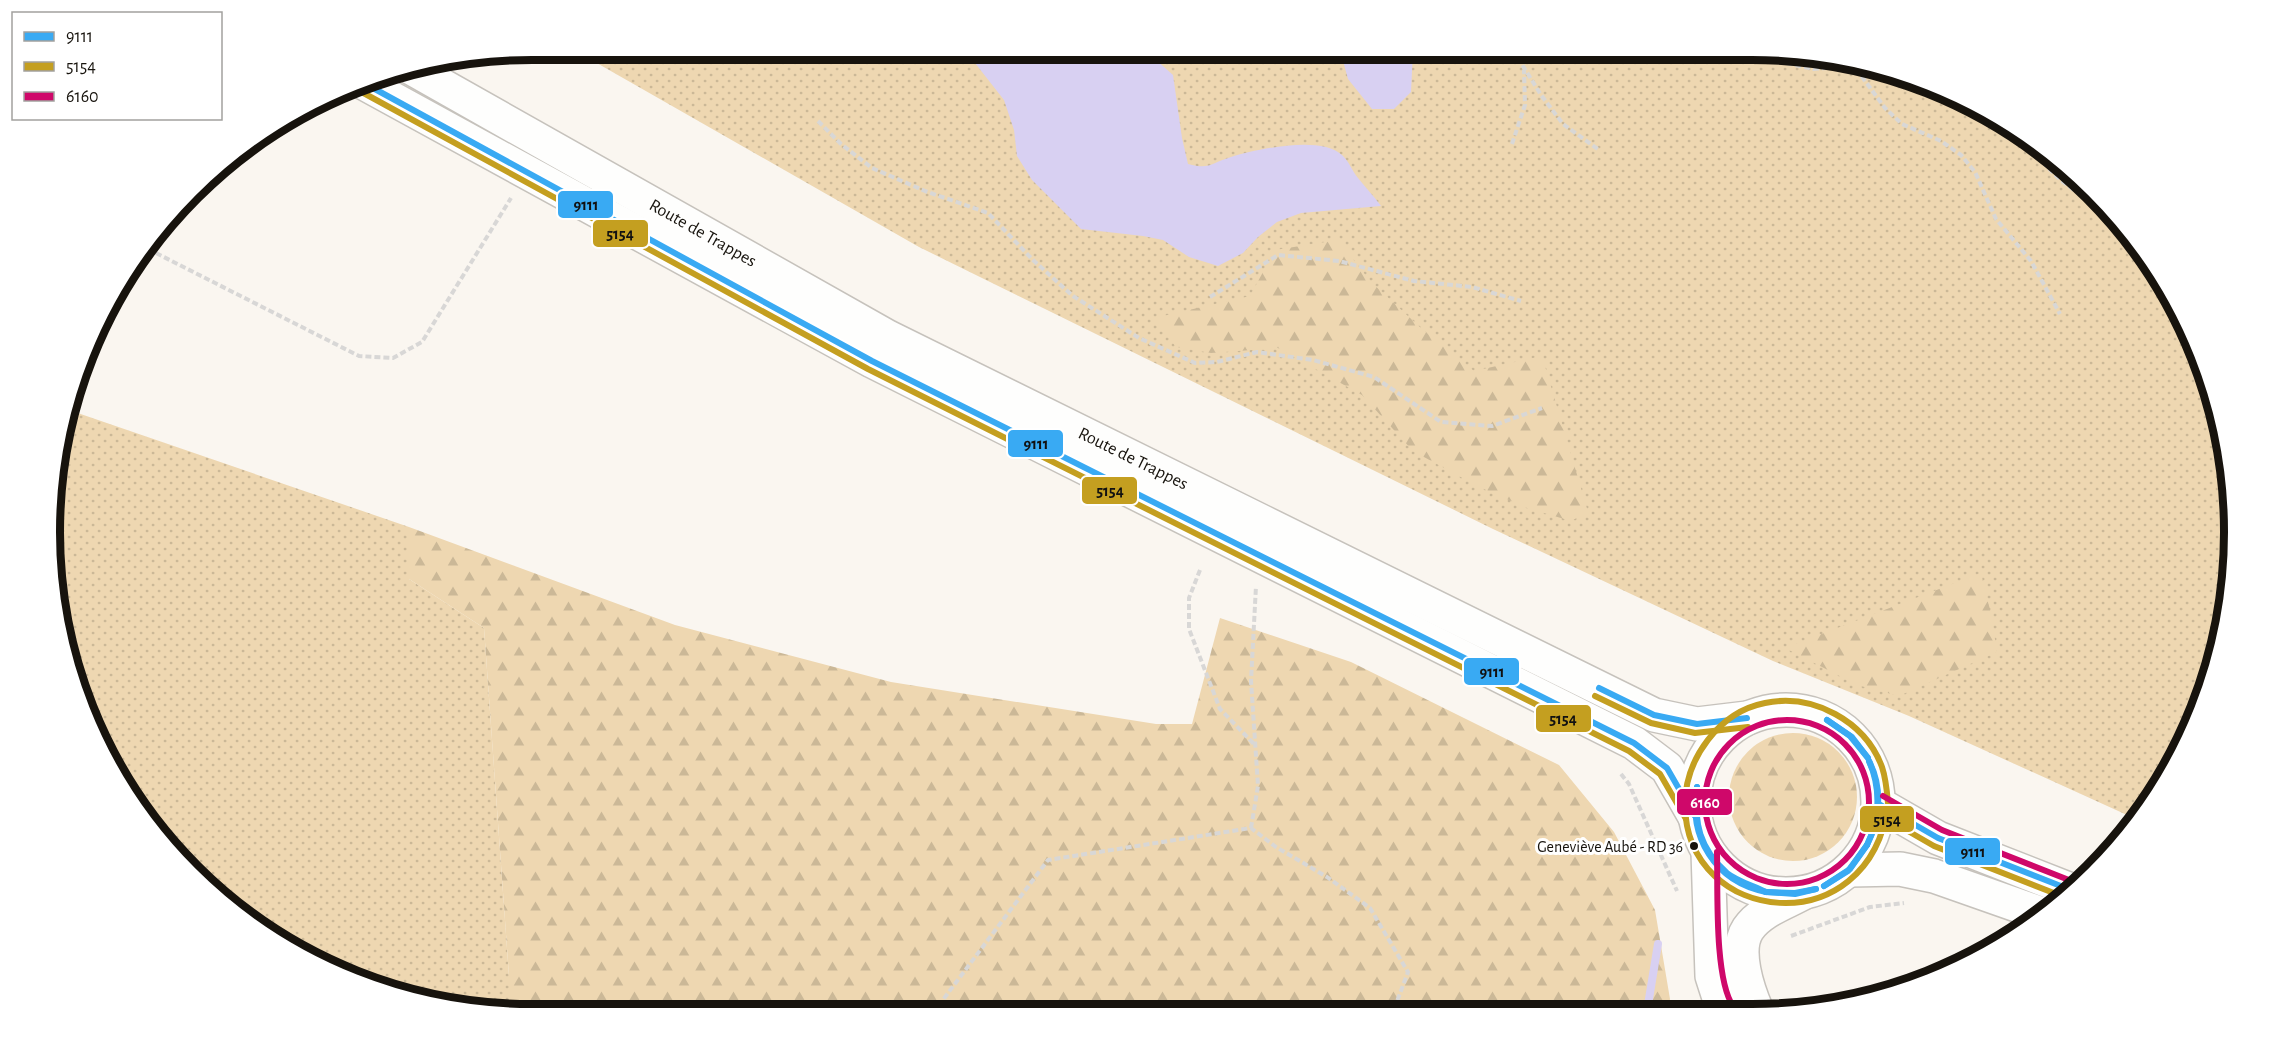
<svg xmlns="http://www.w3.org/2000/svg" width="2284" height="1064" font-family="'Alegreya Sans',sans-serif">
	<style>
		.grass { fill: url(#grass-dots) }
		.forest { fill: url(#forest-firs) }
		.water { fill: #d8d0f2 }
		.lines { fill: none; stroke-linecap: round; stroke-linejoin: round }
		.stream { stroke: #d8d0f2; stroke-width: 8 }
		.tertiary-casing { stroke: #c6c2bc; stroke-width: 36 }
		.primary-casing { stroke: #c6c2bc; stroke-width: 36 }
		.path { stroke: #d8d7d6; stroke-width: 4; stroke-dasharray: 6 3; stroke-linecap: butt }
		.tertiary { stroke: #fefefd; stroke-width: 33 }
		.primary { stroke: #fefefd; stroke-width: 33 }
		.bus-1-casing { stroke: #fff; stroke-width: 10 }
		.bus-2-casing { stroke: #fff; stroke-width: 10 }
		.bus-3-casing { stroke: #fff; stroke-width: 10 }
		.bus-1 { stroke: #39aaf3; stroke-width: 6 }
		.bus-2 { stroke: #c49f20; stroke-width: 6 }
		.bus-3 { stroke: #cf086a; stroke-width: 6 }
		.bus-dot { fill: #17130d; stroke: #fff; stroke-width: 2 }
		.labels { text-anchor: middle; stroke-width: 6; stroke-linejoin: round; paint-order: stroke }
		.bus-label { font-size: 16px; fill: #17130d; stroke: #fff; text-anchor: end }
		.street-label { font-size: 18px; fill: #17130d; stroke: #fff }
		.rim { fill: none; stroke: #17130d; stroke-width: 8 }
		.line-badge { stroke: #fff; stroke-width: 2 }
		.badge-label { font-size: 16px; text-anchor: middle; font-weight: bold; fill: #fff }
		.pale-badge-label { font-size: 16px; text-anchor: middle; font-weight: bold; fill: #111 }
	</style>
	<defs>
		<pattern id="grass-dots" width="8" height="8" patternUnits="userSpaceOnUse" patternTransform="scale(1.5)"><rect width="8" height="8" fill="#eed7b1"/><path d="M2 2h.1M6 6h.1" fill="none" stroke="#cbb897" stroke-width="1.8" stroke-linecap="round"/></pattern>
		<pattern id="forest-firs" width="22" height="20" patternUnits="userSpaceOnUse" patternTransform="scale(1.5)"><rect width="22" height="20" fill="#eed7b1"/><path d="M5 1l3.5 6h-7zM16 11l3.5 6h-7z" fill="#cbb897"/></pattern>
	</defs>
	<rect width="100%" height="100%" fill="#faf6f0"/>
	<g class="grass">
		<path d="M574 50H1752L1846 59 1936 86 2020 131 2093 191 2153 264 2198 347 2225 438 2234 532 2225 626 2198 716 2138 820 1909 716 1773 661 1493 529 919 247Z"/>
		<path d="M69 410 409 527V579L484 628 509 976V1012L438 1005 348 978 214 895 114 773 75 687 54 595 59 438Z"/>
	</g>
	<g class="forest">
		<path d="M1338 240 1371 282 1422 329 1474 371 1542 356 1588 512 1571 521 1527 508 1477 486 1413 451 1362 395 1278 348 1211 353 1176 347 1154 318 1250 296 1275 250Z"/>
		<path d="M409 527 675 625 891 682 1156 724H1192L1220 618 1351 662 1559 765 1614 832 1655 910 1670 999 1668 1011 532 1014 509 1012V976L484 628 409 579Z"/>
		<path d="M1981 573 1991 614 1997 652 1899 696 1857 685 1785 648Z"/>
		<circle cx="1793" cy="797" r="64"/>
	</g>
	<g class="water">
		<path d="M970 50H1145L1173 75 1182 138 1188 164C1210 170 1211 163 1231 157 1257 149 1321 135 1342 155 1349 161 1352 171 1358 178 1365 187 1374 196 1381 206L1301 213 1277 222 1258 237 1243 253 1218 266 1189 257 1163 240 1143 236 1081 229 1032 180 1017 156 1014 130 1004 100 975 63Z"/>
		<path d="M1340 50H1413L1411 92 1394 109H1372L1348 79Z"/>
	</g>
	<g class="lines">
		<path class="stream" d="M1647 1011 1658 944"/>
		<defs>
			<g id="tertiary">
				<path d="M1708 852 1712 976 1721 1004 1726 1011"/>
				<path d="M1757 1011C1748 990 1734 950 1748 929 1760 911 1785 903 1803 893"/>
			</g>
			<g id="primary">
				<path id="s1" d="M413 69 888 337 1654 715 1697 724 1747 718"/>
				<path d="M362 82 872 361 1634 743 1667 768 1694 815"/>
				<circle cx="1786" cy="802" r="92"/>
				<path d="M1879 804 1938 838 2071 890"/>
				<path d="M1850 870 1900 869 1934 876 2045 915"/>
			</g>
		</defs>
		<use href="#tertiary" class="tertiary-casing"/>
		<use href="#primary" class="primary-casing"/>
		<g class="path">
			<path d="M1513 50 1541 95 1563 124 1599 150"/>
			<path d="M1753 50 1787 63 1813 69 1854 66 1885 108 1902 124 1941 141 1961 155 1975 172 1996 219 2031 261 2060 314"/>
			<path d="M1520 63 1530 50"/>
			<path d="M1855 66H1871"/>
			<path d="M818 121 841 144 872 168 925 191 988 213 1034 261 1073 296 1139 338 1195 363 1217 362 1257 352 1313 360 1374 377 1441 422 1492 426 1542 408"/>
			<path d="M2014 127C2042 160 2060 190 2104 204"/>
			<path d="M1512 144 1525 105 1524 70"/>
			<path d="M148 249 359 356 393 358 422 342 511 198"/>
			<path d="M1210 297 1278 255 1339 261 1414 281 1472 287 1521 301"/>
			<path d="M1200 570 1189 598V629L1220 709 1255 745"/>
			<path d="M1621 774 1629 784 1677 891"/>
			<path d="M1251 828 1258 786 1251 681 1256 586"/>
			<path d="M1791 936 1870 907 1904 903"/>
			<path d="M933 1013 1048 860 1251 828 1276 847 1327 877 1370 908 1408 972 1393 1012"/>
		</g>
		<use href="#tertiary" class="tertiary"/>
		<use href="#primary" class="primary"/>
		<defs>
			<g id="bus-1">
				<path d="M362 82 872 361 1634 743 1667 768 1694 815"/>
				<path d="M1599 688 1654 715 1697 724 1747 718"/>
				<path d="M1827 720 1852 737 1868 758"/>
				<path d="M1827 720 1850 736 1868 758"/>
				<path d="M1697 787C1694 823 1699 848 1727 873 1737 881 1754 886 1766 892"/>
				<path d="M1697 787C1688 837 1715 882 1766 892"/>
				<path d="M1879 804 1938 838 2071 890"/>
				<path d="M1867 845C1880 819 1881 788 1869 761"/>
				<path d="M1867 845C1880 819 1883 788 1869 761"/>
				<path d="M1824 886 1848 871 1867 845"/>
				<path d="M1824 886 1850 869 1867 845"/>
				<path d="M1766 892 1795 893 1816 889"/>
				<path d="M1766 892 1795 894 1816 889"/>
			</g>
			<g id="bus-2">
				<path d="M358 90 868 369 1629 751 1660 774 1686 819"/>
				<path d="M1595 696 1651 723 1695 733 1748 727"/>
				<path d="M1888 805C1869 945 1686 926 1685 805 1685 759 1719 712 1765 703 1813 693 1865 721 1882 767 1886 779 1887 791 1888 803"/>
				<path d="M1875 812 1934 846 2064 897"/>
			</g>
			<g id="bus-3">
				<circle cx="1787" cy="802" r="82"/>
				<path d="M1883 796 1942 830 2074 882"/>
				<path d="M1717 852C1718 888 1714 978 1733 1006"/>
			</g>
		</defs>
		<use href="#bus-1" class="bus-1-casing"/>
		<use href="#bus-2" class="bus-2-casing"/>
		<use href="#bus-3" class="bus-3-casing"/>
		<use href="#bus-1" class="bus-1"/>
		<use href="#bus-2" class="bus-2"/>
		<use href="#bus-3" class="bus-3"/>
	</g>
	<circle class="bus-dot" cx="1694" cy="846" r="5"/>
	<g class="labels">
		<g class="bus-label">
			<text x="1683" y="852">Geneviève Aubé - RD 36</text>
		</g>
		<g class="street-label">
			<text dy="6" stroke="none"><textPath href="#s1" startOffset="333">Route de Trappes</textPath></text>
			<text dy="6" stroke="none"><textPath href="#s1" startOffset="819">Route de Trappes</textPath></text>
		</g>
	</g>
	<path d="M0 0H2284V1064H0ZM532 60H1752A472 472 0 0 1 2224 532V532A472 472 0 0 1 1752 1004H532A472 472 0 0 1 60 532V532A472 472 0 0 1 532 60Z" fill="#fff" fill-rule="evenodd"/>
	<path class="rim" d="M532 60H1752A472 472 0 0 1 2224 532V532A472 472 0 0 1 1752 1004H532A472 472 0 0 1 60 532V532A472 472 0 0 1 532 60Z"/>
	<g class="line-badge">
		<rect x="557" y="190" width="57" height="29" rx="6" fill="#39aaf3"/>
		<rect x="592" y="219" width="57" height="29" rx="6" fill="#c49f20"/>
		<rect x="1007" y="429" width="57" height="29" rx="6" fill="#39aaf3"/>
		<rect x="1081" y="476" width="57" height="29" rx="6" fill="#c49f20"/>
		<rect x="1463" y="657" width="57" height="29" rx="6" fill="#39aaf3"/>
		<rect x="1535" y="704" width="57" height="29" rx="6" fill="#c49f20"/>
		<rect x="1676" y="788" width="57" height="28" rx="6" fill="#cf086a"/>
		<rect x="1859" y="805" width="56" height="28" rx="6" fill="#c49f20"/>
		<rect x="1944" y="837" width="57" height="29" rx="6" fill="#39aaf3"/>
	</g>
	<g class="badge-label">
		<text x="1705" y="808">6160</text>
	</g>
	<g class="pale-badge-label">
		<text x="586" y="210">9111</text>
		<text x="620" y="239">5154</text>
		<text x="1036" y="449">9111</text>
		<text x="1110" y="496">5154</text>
		<text x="1492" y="677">9111</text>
		<text x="1563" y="724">5154</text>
		<text x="1887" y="825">5154</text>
		<text x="1973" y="857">9111</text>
	</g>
	<rect x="12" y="12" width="210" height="108" fill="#ffffff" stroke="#a2a19e" stroke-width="1.5"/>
	<rect x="24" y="32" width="30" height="9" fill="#39aaf3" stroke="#a2a19e" stroke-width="1.5"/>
	<text x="66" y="42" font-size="18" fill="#17130d">9111</text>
	<rect x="24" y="62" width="30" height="9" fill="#c49f20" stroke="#a2a19e" stroke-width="1.5"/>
	<text x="66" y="72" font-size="18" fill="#17130d">5154</text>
	<rect x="24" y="92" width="30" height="9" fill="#cf086a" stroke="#a2a19e" stroke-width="1.5"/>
	<text x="66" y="102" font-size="18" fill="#17130d">6160</text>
</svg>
